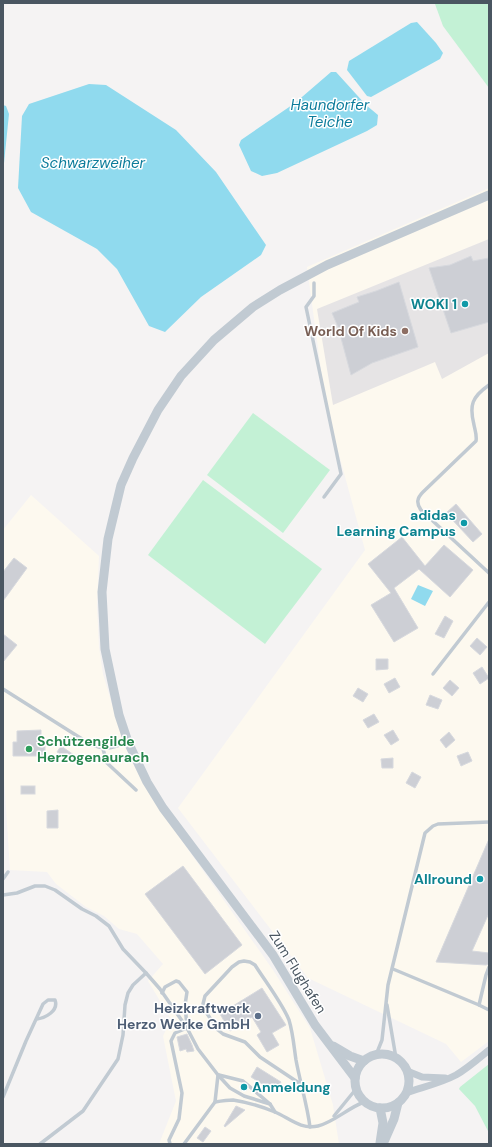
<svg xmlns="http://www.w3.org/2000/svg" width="492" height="1147" font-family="'DM Sans',sans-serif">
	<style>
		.commercial { fill: #fdf9ef }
		.education { fill: #e6e4e5 }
		.green { fill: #c3f1d5 }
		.water { fill: #90daee }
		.building { fill: #cdcfd5; stroke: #d7d9de }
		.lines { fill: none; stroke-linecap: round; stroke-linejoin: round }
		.service { stroke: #c1cad2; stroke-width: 3.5 }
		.minor { stroke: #c1cad2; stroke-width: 7 }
		.tertiary { stroke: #c1cad2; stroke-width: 9 }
		.culture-dot { fill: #0f9aa8; stroke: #fff; stroke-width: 1.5 }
		.education-dot { fill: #8d6e63; stroke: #fff; stroke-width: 1.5 }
		.leisure-dot { fill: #2e9e5b; stroke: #fff; stroke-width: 1.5 }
		.service-dot { fill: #5c6f8a; stroke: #fff; stroke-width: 1.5 }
		.labels { text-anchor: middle; stroke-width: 3; stroke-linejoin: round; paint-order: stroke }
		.culture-label { font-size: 14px; font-weight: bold; fill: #0d838f; stroke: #fff; text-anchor: end }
		.education-label { font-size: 14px; font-weight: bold; fill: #785e54; stroke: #fff; text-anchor: end }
		.leisure-label { font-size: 14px; font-weight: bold; fill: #27864d; stroke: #fff; text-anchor: start }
		.street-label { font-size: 14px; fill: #4a5661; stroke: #fff }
		.service-label { font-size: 14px; font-weight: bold; fill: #4e5e75; stroke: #fff; text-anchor: end }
		.water-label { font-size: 15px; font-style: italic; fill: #0c7c9b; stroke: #fff }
	</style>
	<rect width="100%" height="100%" fill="#f5f3f3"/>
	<g class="commercial">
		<path d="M489 188V1041L461 1062 446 1044 308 978 178 808 365 550 326 407 307 267Z"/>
		<path d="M31 495 99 556 97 606 99 647 103 674 122 738 136 770 151 797 273 970 310 1028 333 1105 339 1144H159L176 1101 163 1036 171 1019 148 981 163 964 137 934 119 929 104 916 86 907 56 884 47 872 10 870 3 762V530Z"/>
	</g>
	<path class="education" d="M489 239V353L442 379 435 362 333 405 317 309Z"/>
	<g class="green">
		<path d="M437 3H489V88L443 26 435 4Z"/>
		<path d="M253 413 330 470 283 533 207 475Z"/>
		<path d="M203 480 322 569 265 644 148 555Z"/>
		<path d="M489 1064V1133L475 1106 459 1089 460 1087Z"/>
	</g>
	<g class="water">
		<path d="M417 22 436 43 443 53 440 59 371 97 367 96 347 70 349 61 411 23Z"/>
		<path d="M331 72H336L366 105 378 115 377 125 367 131 277 173 262 176 251 171 239 145 241 140 295 103Z"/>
		<path d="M89 84 106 85 176 130 216 172 266 245 261 255 201 297 165 332 149 326 117 269 97 249 31 212 18 188 22 116 29 104Z"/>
		<path d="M3 105 6 106 9 114 3 173Z"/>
		<path d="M418 585 433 591 425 606 411 599Z"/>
	</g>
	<g class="building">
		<path d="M471 256 473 261 489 258V322L451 333 429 268 450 265Z"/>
		<path d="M399 282 418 347 372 363 351 375 338 327 332 313 359 302 357 297 376 291Z"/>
		<path d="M456 504 482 534 473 542 446 513Z"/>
		<path d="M402 537 425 566 444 545 473 570 450 597 419 569 394 588 418 628 394 642 371 605 391 593 368 564Z"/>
		<path d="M14 558 27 568 3 601V572Z"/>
		<path d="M445 616 453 621 444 638 435 634Z"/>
		<path d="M3 634 17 645 3 662Z"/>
		<path d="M477 638 487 647 480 655 470 646Z"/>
		<path d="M376 659H388V669L376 670Z"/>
		<path d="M482 667 489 678 480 684 473 673Z"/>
		<path d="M395 678 400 687 389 693 384 684Z"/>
		<path d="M450 680 459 688 452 696 443 688Z"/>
		<path d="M358 688 368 694 363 702 353 696Z"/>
		<path d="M430 695 442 700 438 709 426 705Z"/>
		<path d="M374 714 379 722 368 728 363 720Z"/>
		<path d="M41 730V737H45V756H13V742H17V731Z"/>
		<path d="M393 730 399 740 391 745 384 735Z"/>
		<path d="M449 732 455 740 446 748 440 740Z"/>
		<path d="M61 746 74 755H62L57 752Z"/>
		<path d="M468 752 472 761 461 766 457 756Z"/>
		<path d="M393 758V768H382L381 759Z"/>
		<path d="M412 772 421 777 415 788 406 783Z"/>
		<rect x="21" y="786" width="14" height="8"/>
		<path d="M58 810V828H47V811Z"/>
		<path d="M489 839V913L472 951 489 953V964L486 965 436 962Z"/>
		<path d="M183 866 242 945 205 974 145 894Z"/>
		<path d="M262 988 286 1025 272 1033 279 1045 267 1052 257 1035 261 1032 252 1017 230 1031 220 1014Z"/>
		<path d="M187 1034 192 1045 194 1051 187 1052 186 1049 180 1051 177 1037Z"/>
		<path d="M257 1067 281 1082 275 1092 251 1077Z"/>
		<path d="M236 1106 245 1110 225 1127 224 1126Z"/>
		<path d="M205 1127 211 1131 203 1142 197 1138Z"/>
	</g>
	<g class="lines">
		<g class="service">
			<path d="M314 283V296L306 307 341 474 324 497"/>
			<path d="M489 385C472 397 469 405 474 425 475 430 477 435 476 441L423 492C417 498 416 503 421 510L489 573"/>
			<path d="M433 674 489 602"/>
			<path d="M3 689 90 744C106 751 112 748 128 742"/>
			<path d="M103 749 107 763 136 790"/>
			<path d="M3 879 8 872"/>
			<path d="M3 895 17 893 35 886H45L55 890 82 909 96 916 109 926 123 949 146 973 160 989 187 1028 198 1049 218 1075 230 1088 244 1096 270 1104"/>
			<path d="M489 967 486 975 479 1005 489 1010"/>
			<path d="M393 969 479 1005"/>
			<path d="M162 993 165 987 176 981 179 982 187 992 185 1005 187 1027"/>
			<path d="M387 1005 396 1058"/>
			<path d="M376 1055 382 1040 388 985 425 833 433 826 438 824 489 822"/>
			<path d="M219 1075 243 1081 270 1104 275 1112"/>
			<path d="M302 1085 260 1057 245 1042 223 1034 218 1030 204 1009 203 1004 205 996 232 967 239 962 244 961 250 962 255 965C265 981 282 1003 289 1020 293 1033 294 1047 296 1060 300 1082 307 1104 310 1127"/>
			<path d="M3 1097 26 1041 43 1004 48 1000H55C59 1011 45 1018 37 1019"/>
			<path d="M215 1102C221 1101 228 1100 233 1100 246 1102 263 1107 275 1112 289 1118 301 1130 318 1126 334 1122 348 1108 364 1102"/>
			<path d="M334 1116 356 1089"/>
			<path d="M40 1144 83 1111 118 1059 123 1035 125 1005 128 993 133 985 146 973"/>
			<path d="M170 1144 169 1140 179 1119 182 1093 171 1041 175 1033 187 1028"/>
			<path d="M184 1144 215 1102 218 1075"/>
		</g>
		<g class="minor">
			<path d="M407 1071 422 1077 445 1078"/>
			<path d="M406 1093C423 1087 441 1083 456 1075 468 1068 478 1059 489 1050"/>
		</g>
		<g class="tertiary">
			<path d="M333 1046 350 1056 364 1061"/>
			<circle cx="382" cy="1081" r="27"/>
			<path d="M355 1078 315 1025 273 955 163 808 147 782 128 742 119 715 105 649 102 592 108 539 121 485 133 458 158 410 181 376 214 340 253 307 280 290 327 265 489 195"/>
			<path d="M380 1108 383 1123 380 1143"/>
			<path d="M383 1144 394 1119 398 1103"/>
		</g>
	</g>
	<g class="culture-dot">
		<circle cx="465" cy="304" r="4"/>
		<circle cx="464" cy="523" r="4"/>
		<circle cx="480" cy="879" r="4"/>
		<circle cx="244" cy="1087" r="4"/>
	</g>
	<circle class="education-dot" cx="405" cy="331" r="4"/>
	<circle class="leisure-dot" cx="29" cy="749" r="4"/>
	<circle class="service-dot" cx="258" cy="1016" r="4"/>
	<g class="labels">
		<g class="culture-label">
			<text x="457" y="309">WOKI 1</text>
			<text x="456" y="520">adidas<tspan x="456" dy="16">Learning Campus</tspan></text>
			<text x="472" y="884">Allround</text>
			<text x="252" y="1092" text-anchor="start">Anmeldung</text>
		</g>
		<g class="education-label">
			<text x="397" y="336">World Of Kids</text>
		</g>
		<g class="leisure-label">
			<text x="37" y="746">Schützengilde<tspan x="37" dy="16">Herzogenaurach</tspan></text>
		</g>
		<g class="street-label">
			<text transform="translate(298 972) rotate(58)" y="5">Zum Flughafen</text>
		</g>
		<g class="service-label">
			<text x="250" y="1013">Heizkraftwerk<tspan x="250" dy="16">Herzo Werke GmbH</tspan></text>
		</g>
		<g class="water-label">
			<text x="330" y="110">Haundorfer<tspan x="330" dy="17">Teiche</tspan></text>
			<text x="93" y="168">Schwarzweiher</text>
		</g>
	</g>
	<rect width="492" height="1147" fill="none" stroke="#4a5661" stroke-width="8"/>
</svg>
